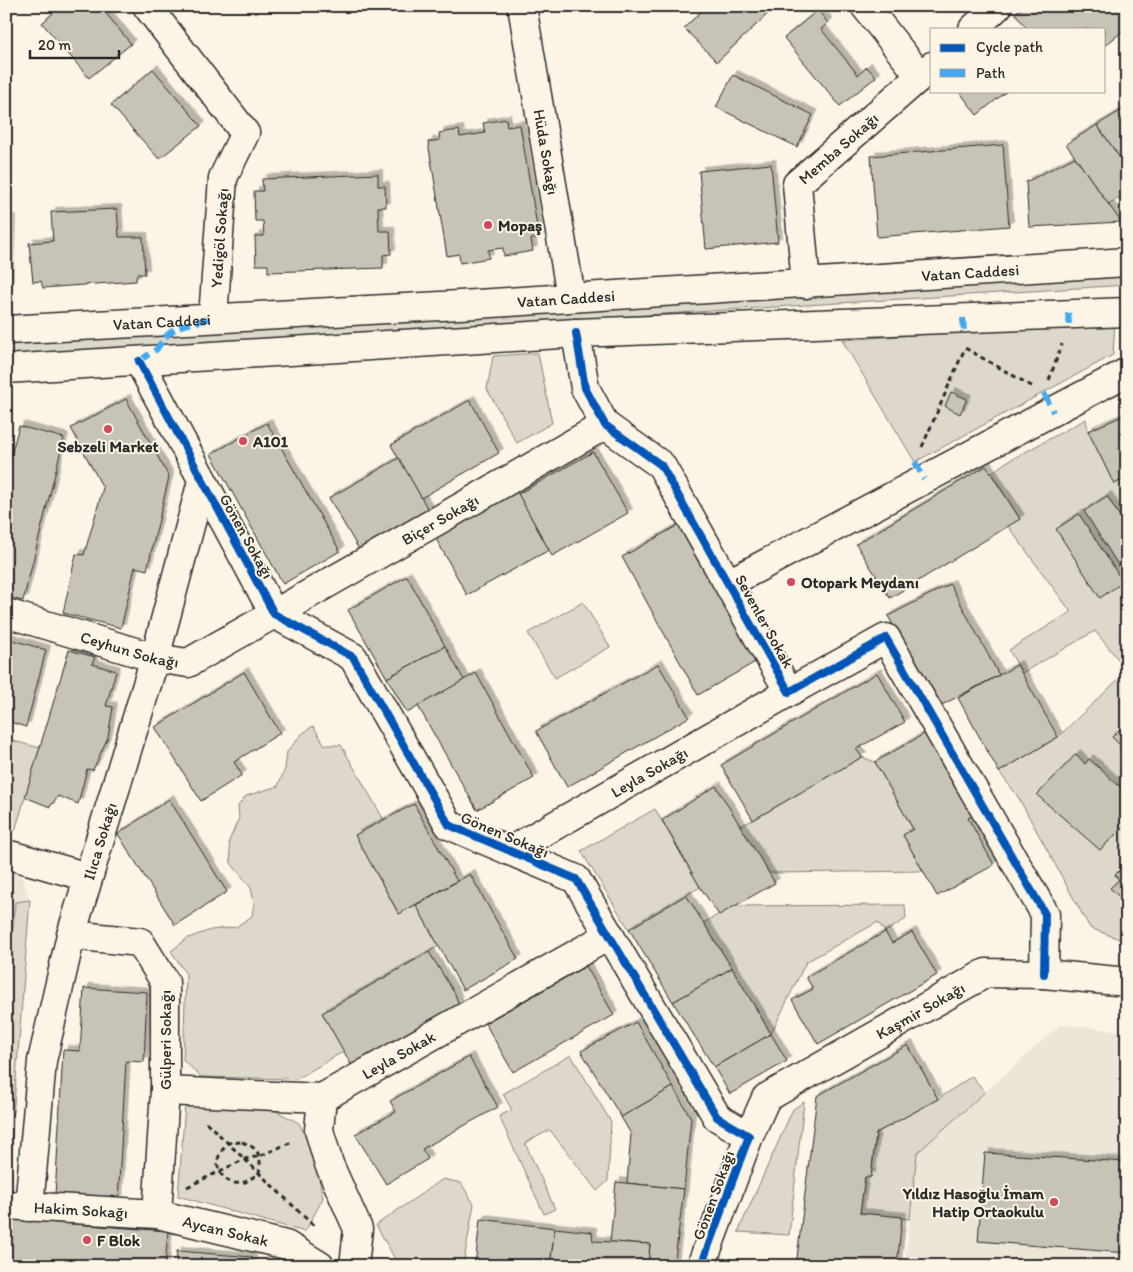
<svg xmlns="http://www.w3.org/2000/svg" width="1133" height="1272" font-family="Itim,sans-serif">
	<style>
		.built { fill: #ece6d7 }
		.green { fill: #ded8ca; stroke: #84827a }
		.building { fill: #c8c3b7; stroke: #2b2b2b; filter: url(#shadow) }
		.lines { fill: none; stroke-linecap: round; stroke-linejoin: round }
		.minor-casing { stroke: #2b2b2b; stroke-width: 31 }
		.major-casing { stroke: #2b2b2b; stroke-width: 31 }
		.path { stroke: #2b2b2b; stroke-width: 3; stroke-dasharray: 5 4; stroke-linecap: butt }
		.minor { stroke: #fcf5e5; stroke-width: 28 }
		.major { stroke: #fcf5e5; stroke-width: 28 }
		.quiet { stroke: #3fa9f5; stroke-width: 6; stroke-dasharray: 12 6; stroke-linecap: butt }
		.cycleway-casing { stroke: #fcf5e5; stroke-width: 11 }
		.cycleway { stroke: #0057b8; stroke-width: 8 }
		.poi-dot { fill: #d1495b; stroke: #fcf5e5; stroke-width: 2 }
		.labels { text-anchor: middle; stroke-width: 4; stroke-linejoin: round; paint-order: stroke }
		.street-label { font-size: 16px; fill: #2b2b2b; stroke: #fcf5e5 }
		.poi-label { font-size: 16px; font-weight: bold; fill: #2b2b2b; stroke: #fcf5e5; text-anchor: start }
	</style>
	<defs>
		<filter id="shadow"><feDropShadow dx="4.5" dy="-4.5" stdDeviation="0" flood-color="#0004"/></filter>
	</defs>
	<rect width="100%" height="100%" fill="#fcf5e5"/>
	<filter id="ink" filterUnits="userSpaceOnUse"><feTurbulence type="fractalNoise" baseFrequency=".02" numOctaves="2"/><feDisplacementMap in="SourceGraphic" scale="10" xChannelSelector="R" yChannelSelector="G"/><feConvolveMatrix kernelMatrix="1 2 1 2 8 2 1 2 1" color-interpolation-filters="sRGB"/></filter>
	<g filter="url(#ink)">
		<g class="built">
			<path d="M6 867 20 871 30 900 8 1181 6 1182Z"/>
			<path d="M1061 1024 1127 1032V1266H1042L906 1256 917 1153Z"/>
		</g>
		<g class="green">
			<path d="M1127 276V285L6 355V345Z"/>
			<path d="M1115 321 1113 355 915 462 842 340Z"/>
			<path d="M538 353 552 423 517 443 487 389 493 356Z"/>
			<path d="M1086 419 1088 431 1114 483 1127 478V670L1095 631 1022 673 1009 650 1071 612 1008 526 1020 519 991 473 1005 463Z"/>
			<path d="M583 602 610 647 555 678 528 633Z"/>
			<path d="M1127 671V863L1115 875 1119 880 1111 888 1127 904V939L1122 940 1090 928 1017 795 999 772 1058 737Z"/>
			<path d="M313 726 325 745H341L384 820 356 836 398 913 416 905 439 946 323 1013 344 1051 297 1079 201 1077 183 1060 186 974 171 951 188 938 211 930 236 927 252 916 254 903 251 888 231 863 229 841 239 818 238 806 246 796 278 786 285 769 287 752 302 734Z"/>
			<path d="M6 739 40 748 15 831 6 829V768L8 763 6 762Z"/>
			<path d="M862 757 875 762 913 829 903 835 923 871 769 873 740 826 753 820Z"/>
			<path d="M655 809 700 887 629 929 581 851Z"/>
			<path d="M30 900 8 1181 6 1182V1012L15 902Z"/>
			<path d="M905 905 906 919 885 932 878 922 806 962 771 1034 703 923 734 906Z"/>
			<path d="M571 1055 611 1122 608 1181 597 1191 550 1130 525 1143 555 1209 544 1214 499 1116 512 1110 503 1094Z"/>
			<path d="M972 1076 985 1092 917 1153 910 1219 860 1213 865 1177H871L876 1133 938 1099Z"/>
			<path d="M804 1102 789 1235 738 1232 793 1109Z"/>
			<path d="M185 1105 272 1109 299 1123 313 1151 323 1198 305 1232 178 1196Z"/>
			<path d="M443 1179 461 1183 474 1204 463 1266H399L376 1225Z"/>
		</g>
		<g class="building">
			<path d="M61 6H100L131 44 89 78 42 23Z"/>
			<path d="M707 6H776L717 62 684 28Z"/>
			<path d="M1024 6H1127V28L1104 46V29H1027L1015 13Z"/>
			<path d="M818 10 828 23 821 29 858 75 867 67 876 77 840 106 784 38Z"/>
			<path d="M153 69 201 126 159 159 111 105Z"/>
			<path d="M733 75 813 115 797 147 716 107Z"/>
			<path d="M959 91H1007L977 115Z"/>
			<path d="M1127 107V168L1097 125Z"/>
			<path d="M506 119 507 127 520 125 539 238 531 239 533 251 504 256 503 248 488 250 489 258 460 263 459 254 447 256 428 142 440 140 439 133 459 130 460 137 485 133 483 123Z"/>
			<path d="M1097 125 1127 168V194L1108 204 1066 144Z"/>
			<path d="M1003 145 1009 226 877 237 871 156Z"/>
			<path d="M1075 157 1121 222 1029 227 1026 182Z"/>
			<path d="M771 164 778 242 706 249 699 171Z"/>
			<path d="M378 174V186H385L386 207H378L379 231H390L391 254 383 255V268L268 272V265H256L255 236H264L263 221H255L254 191H263L262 179Z"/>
			<path d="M117 209 119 237H143L145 274H137L136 281 43 288 41 281 33 282 29 243 53 241 51 212Z"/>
			<path d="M6 219H11L8 289H6Z"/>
			<path d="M951 392 967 399 960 414 945 406Z"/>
			<path d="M126 399 169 477 147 570 135 567 121 628 63 613 76 554 84 555 103 488 71 428Z"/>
			<path d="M470 400 499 453 421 498 391 445Z"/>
			<path d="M1127 414V478L1114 484 1088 431Z"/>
			<path d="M267 423 340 551 283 584 211 454Z"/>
			<path d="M19 426 64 438 23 601 6 597V473Z"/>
			<path d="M593 452 628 513 552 556 518 494Z"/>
			<path d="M399 458 430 513 361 553 329 498Z"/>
			<path d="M986 466 1020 519 890 598 856 544Z"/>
			<path d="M515 488 549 550 467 595 434 535Z"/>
			<path d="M1107 496 1127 528V579L1084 511Z"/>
			<path d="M1079 514 1123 582 1100 598 1056 529Z"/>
			<path d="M680 524 757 661 698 695 622 557Z"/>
			<path d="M407 576 445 646 387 678 348 610Z"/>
			<path d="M950 584 999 675 938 707 888 616Z"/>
			<path d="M6 638 46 650 26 727 6 721Z"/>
			<path d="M445 646 464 680 407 713 387 678Z"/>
			<path d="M69 650 95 657 92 664 116 671 106 706 113 707 108 737 93 770 87 769 78 804 58 796 50 807 25 797Z"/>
			<path d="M658 664 689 717 567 787 536 731Z"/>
			<path d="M1017 665 1058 737 999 772 958 698Z"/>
			<path d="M244 672 280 733 234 762 242 775 201 801 155 727Z"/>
			<path d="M476 673 534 778 477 810 418 706Z"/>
			<path d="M877 673 905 722 856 749 862 757 753 820 721 765Z"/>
			<path d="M1127 722V752L1112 737Z"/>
			<path d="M929 731 976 814 968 818 994 865 937 896 903 835 913 829 875 762Z"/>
			<path d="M1076 754 1085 764 1089 759 1127 793V823L1100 850 1037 795Z"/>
			<path d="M716 786 775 883 719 915 700 887 662 820Z"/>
			<path d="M169 799 227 892 175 925 118 834Z"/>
			<path d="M414 804 457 881 399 914 355 835Z"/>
			<path d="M1127 863V904L1110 888 1119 880 1115 875Z"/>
			<path d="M470 874 518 959 463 990 416 905Z"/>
			<path d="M686 895 732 968 673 1002 629 929Z"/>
			<path d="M885 932 892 943 912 932 937 975 818 1044 792 1000 813 989 806 977Z"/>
			<path d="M429 952 455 994 459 1005 352 1066 322 1013Z"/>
			<path d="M586 966 614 1015 513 1072 485 1023Z"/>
			<path d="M732 968 771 1034 714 1067 673 1002Z"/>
			<path d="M84 988 147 992 144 1062 126 1061 118 1200 55 1197 63 1050 80 1051Z"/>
			<path d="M636 1022 673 1087 621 1117 581 1051Z"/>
			<path d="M771 1034 787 1061 730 1094 714 1067Z"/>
			<path d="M908 1045 938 1099 876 1133 871 1177H865L860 1213 902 1217 897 1266H796L817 1096Z"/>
			<path d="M469 1057 498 1107 422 1149 428 1159 386 1184 355 1134 396 1112 390 1101Z"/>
			<path d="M673 1087 691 1118 684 1189 627 1183 631 1134 621 1117Z"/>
			<path d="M985 1153 1127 1162V1253L978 1241Z"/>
			<path d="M616 1182 684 1189 674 1266H648L650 1244 610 1242Z"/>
			<path d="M6 1219 168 1231 165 1266H6Z"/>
			<path d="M480 1219 555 1228 550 1266H475Z"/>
			<path d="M555 1228 592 1232 593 1241 650 1244 648 1266H550Z"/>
			<path d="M177 1251 252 1257V1266H176Z"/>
		</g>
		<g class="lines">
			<defs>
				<g id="minor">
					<path d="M147 6 245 133 223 178 213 318"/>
					<path id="s1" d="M522 6 571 297"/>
					<path d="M865 6 920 76"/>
					<path d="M973 29 998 6"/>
					<path id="s2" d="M806 284 797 184 932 66"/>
					<path d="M576 333 585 388 605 425 661 465 789 692 886 638 1045 914 1044 974"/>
					<path d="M139 361 274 614 353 657 449 825 576 879 717 1117 749 1136 701 1266"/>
					<path d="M729 583 1127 372"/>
					<path id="s3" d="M6 613 155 658 188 663 605 425"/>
					<path id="s4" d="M510 851 789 692"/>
					<path d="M6 854 88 877"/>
					<path d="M71 935 140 942 165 982V1091L157 1214"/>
					<path id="s5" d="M165 1091 322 1098 610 935"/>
					<path d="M322 1098 319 1130 329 1164 358 1229 354 1266"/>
					<path id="s6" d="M749 1136 766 1098 986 973 1044 974 1127 982"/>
					<path id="s7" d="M6 1205 157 1214 286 1245 320 1266"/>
					<path id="s8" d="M29 1207 42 1061 71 935 155 658 202 481"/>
				</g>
				<g id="major">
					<path id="s9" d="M6 330 477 304 1127 262"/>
					<path d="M6 369 576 333 1127 312"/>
				</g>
			</defs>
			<use href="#minor" class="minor-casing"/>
			<use href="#major" class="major-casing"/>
			<g class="path">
				<path d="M1049 380 1062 344"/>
				<path d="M922 447 965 348 1035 388"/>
				<path d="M206 1122 315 1227"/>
				<path d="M242 1142C259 1148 262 1156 259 1173 254 1176 248 1182 242 1183 227 1186 213 1170 219 1156 221 1151 225 1147 228 1143Z"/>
				<path d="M187 1187 245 1159 260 1156 294 1141"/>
			</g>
			<use href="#minor" class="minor"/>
			<use href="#major" class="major"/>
			<g class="quiet">
				<path d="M1068 313 1069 324"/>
				<path d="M963 318 964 332"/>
				<path d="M139 361 157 349 164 338 177 327 213 318"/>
				<path d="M1044 393 1053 412"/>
				<path d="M915 462 924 479"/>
			</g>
			<defs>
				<g id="cycleway">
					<path d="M576 333 585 388 605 425 661 465 789 692 886 638 1045 914 1044 974"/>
					<path d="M139 361 274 614 353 657 449 825 576 879 717 1117 749 1136 701 1266"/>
				</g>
			</defs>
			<use href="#cycleway" class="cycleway-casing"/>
			<use href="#cycleway" class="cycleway"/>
		</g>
	</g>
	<g class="poi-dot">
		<circle cx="488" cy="225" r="5"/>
		<circle cx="108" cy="429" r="5"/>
		<circle cx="243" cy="441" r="5"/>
		<circle cx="791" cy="582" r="5"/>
		<circle cx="1054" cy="1202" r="5"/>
		<circle cx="87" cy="1240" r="5"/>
	</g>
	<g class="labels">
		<g class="street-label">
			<text dy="6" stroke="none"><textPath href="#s2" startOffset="155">Memba Sokağı</textPath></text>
			<text dy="6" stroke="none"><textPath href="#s1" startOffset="148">Hüda Sokağı</textPath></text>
			<text transform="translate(219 238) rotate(-86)" y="6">Yedigöl Sokağı</text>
			<text dy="6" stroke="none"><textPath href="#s9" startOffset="966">Vatan Caddesi</textPath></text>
			<text dy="6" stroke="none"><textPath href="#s9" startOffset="561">Vatan Caddesi</textPath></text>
			<text dy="6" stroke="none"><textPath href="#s9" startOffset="156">Vatan Caddesi</textPath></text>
			<text dy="6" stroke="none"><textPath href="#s3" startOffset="479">Biçer Sokağı</textPath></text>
			<text transform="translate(247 536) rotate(61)" y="6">Gönen Sokağı</text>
			<text transform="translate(765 621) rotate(61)" y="6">Sevenler Sokak</text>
			<text dy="6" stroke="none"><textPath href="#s3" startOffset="129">Ceyhun Sokağı</textPath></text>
			<text dy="6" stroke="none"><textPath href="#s4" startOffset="160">Leyla Sokağı</textPath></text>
			<text transform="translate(505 834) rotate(23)" y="6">Gönen Sokağı</text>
			<text dy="6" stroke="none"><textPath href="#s8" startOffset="374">Ilıca Sokağı</textPath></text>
			<text dy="6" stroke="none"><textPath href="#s6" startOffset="219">Kaşmir Sokağı</textPath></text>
			<text transform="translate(165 1040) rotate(-90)" y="6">Gülperi Sokağı</text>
			<text dy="6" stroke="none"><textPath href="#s5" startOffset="245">Leyla Sokak</textPath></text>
			<text transform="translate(713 1195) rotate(-70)" y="6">Gönen Sokağı</text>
			<text dy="6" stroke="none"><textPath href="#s7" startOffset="75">Hakim Sokağı</textPath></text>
			<text dy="6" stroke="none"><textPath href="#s7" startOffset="222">Aycan Sokak</textPath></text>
		</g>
		<g class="poi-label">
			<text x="498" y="231">Mopaş</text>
			<text x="253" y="447">A101</text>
			<text x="108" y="452" text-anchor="middle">Sebzeli Market</text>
			<text x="801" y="588">Otopark Meydanı</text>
			<text x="1044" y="1199" text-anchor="end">Yıldız Hasoğlu İmam<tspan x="1044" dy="18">Hatip Ortaokulu</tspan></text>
			<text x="97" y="1246">F Blok</text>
		</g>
	</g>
	<rect width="1133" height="1272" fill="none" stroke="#fcf5e5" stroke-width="25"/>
	<rect x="12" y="12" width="1108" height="1247" fill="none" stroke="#2b2b2b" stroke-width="2" filter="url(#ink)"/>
	<rect x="930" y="28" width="175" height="65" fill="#fcf5e5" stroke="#a8a49b"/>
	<rect x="940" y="44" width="25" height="8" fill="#0057b8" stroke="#a8a49b"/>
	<text x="976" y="52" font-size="15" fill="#2b2b2b">Cycle path</text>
	<rect x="940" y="69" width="25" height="8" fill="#3fa9f5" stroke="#a8a49b"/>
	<text x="976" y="78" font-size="15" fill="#2b2b2b">Path</text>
	<path d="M30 50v8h89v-8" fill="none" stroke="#2b2b2b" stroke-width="2.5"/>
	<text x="38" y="50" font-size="15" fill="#2b2b2b" stroke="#fcf5e5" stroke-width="4" paint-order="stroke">20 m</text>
</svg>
